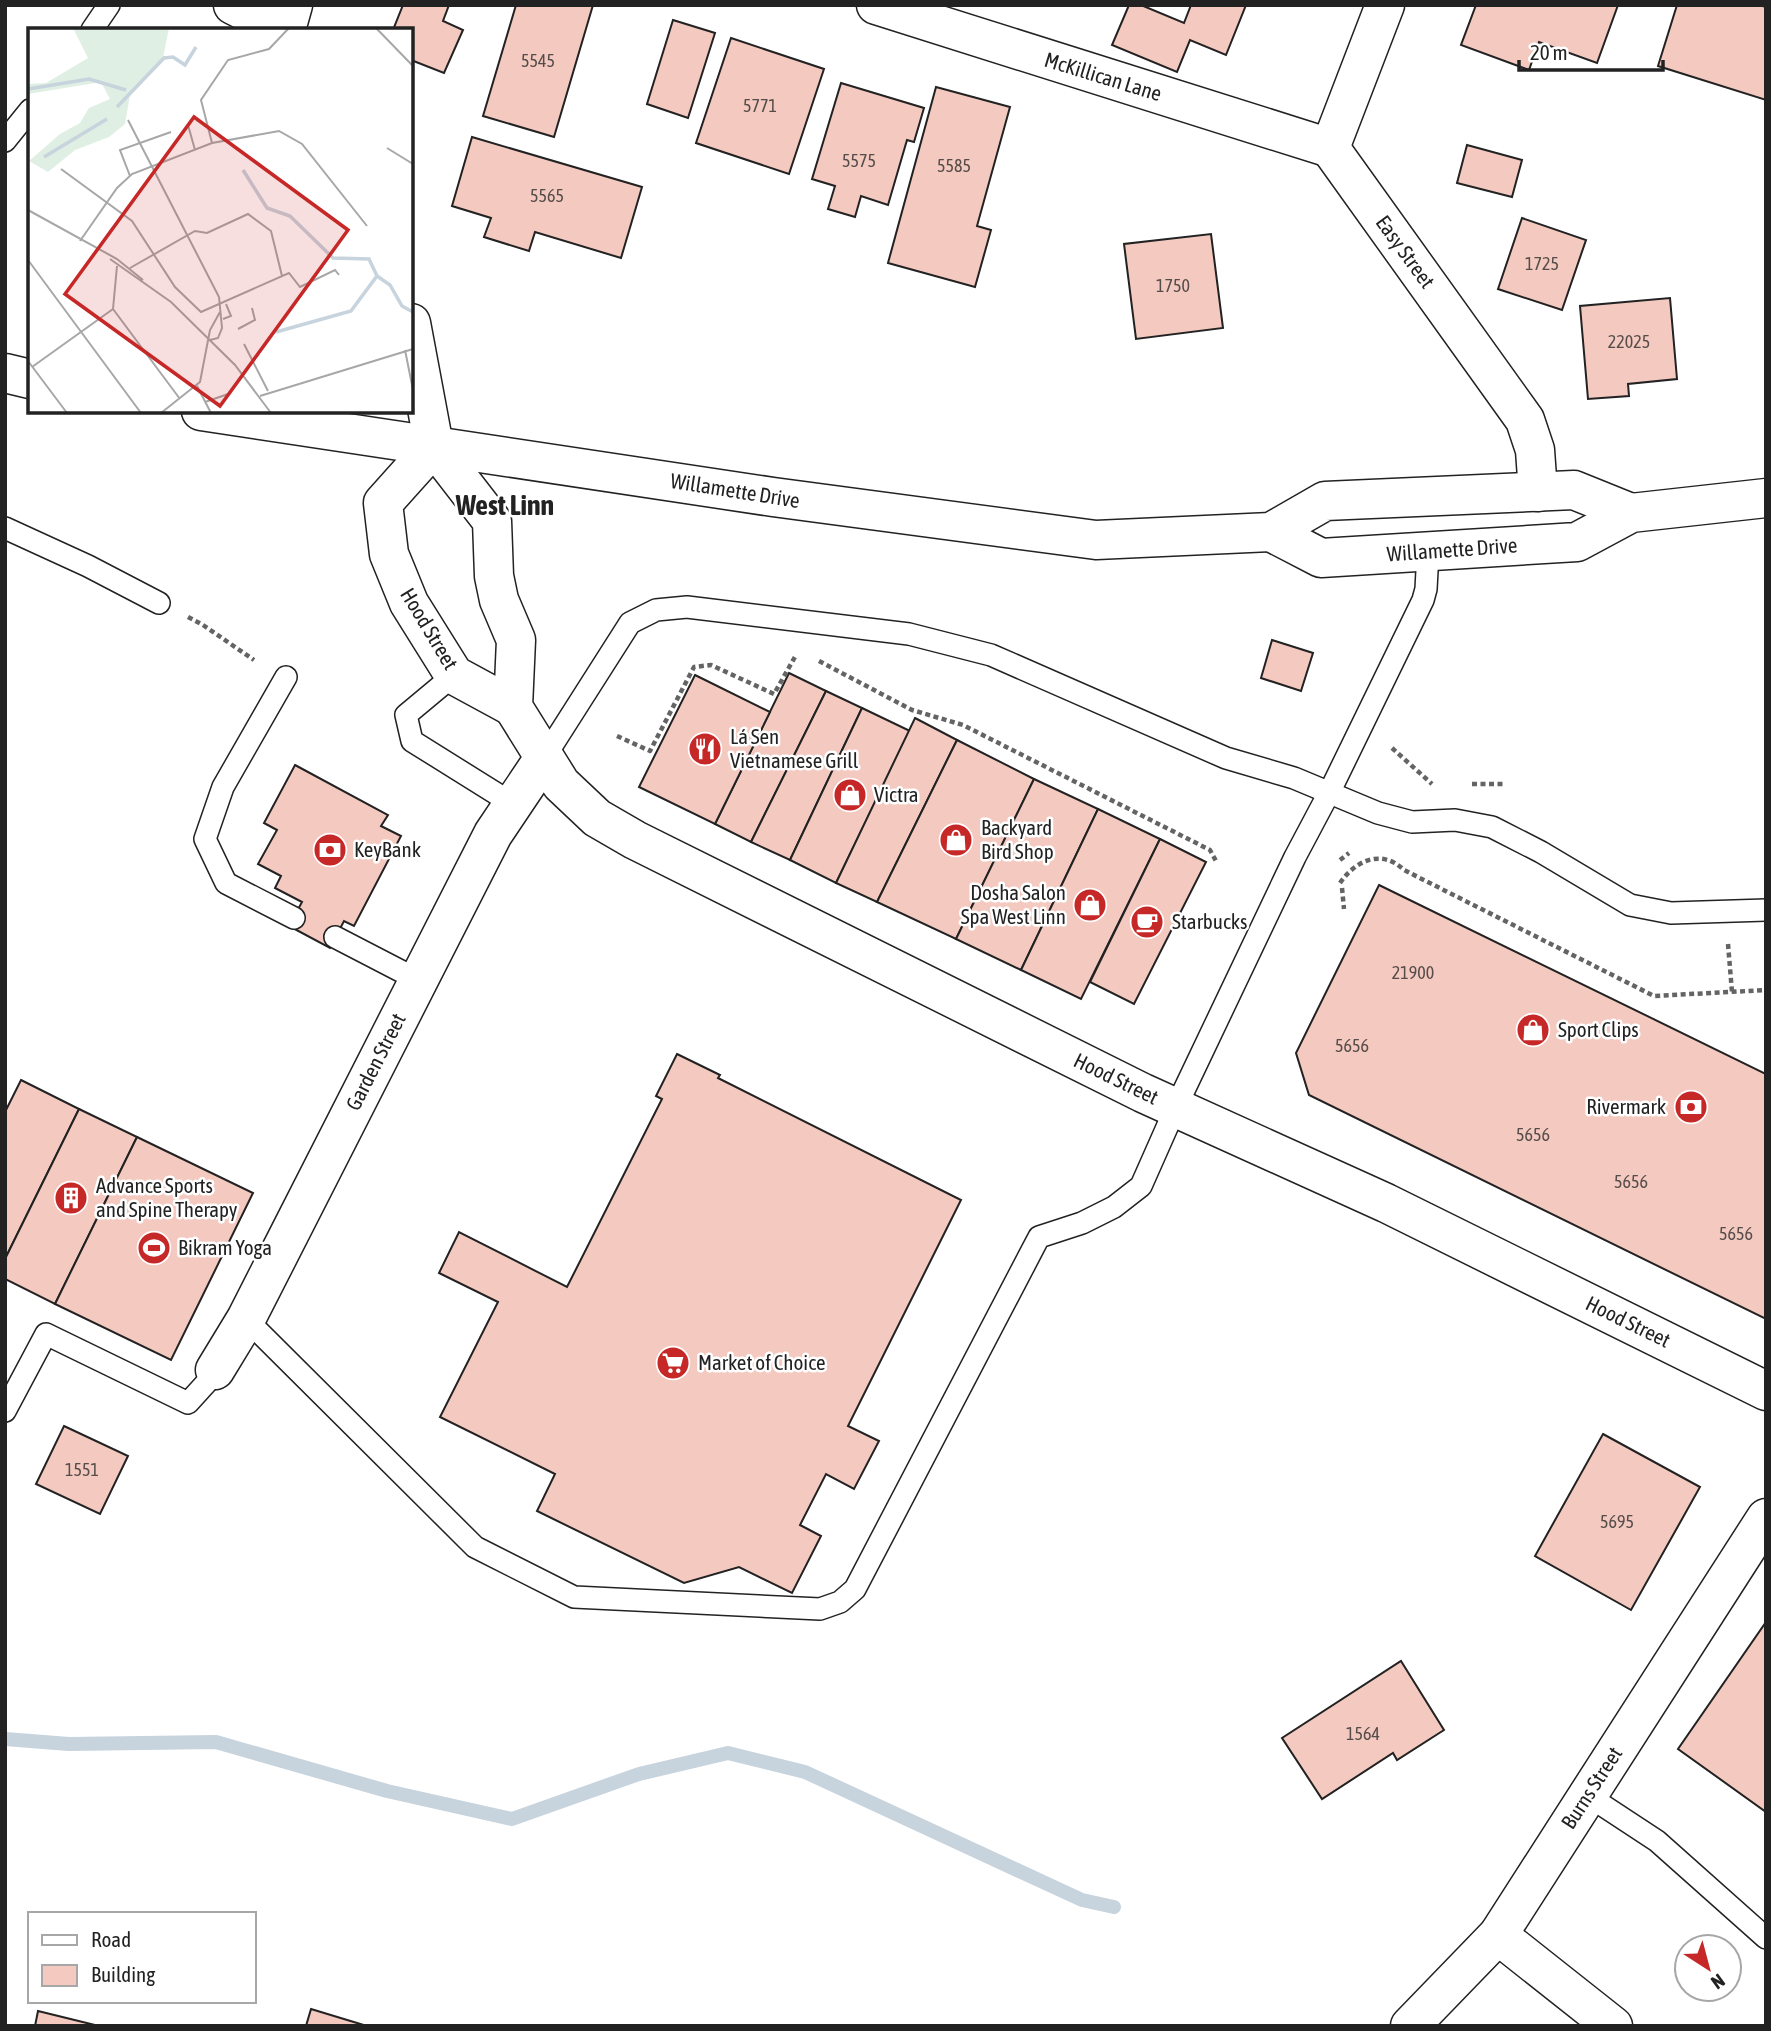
<svg xmlns="http://www.w3.org/2000/svg" width="1771" height="2031" font-family="'Asap Condensed',sans-serif">
	<style>
		.lines { fill: none; stroke-linecap: round; stroke-linejoin: round }
		.stream { stroke: #c7d3dd; stroke-width: 14 }
		.building { fill: #f3c9c0; stroke: #222; stroke-width: 2 }
		.lane-casing { stroke: #222; stroke-width: 24 }
		.street-casing { stroke: #222; stroke-width: 41 }
		.secondary-casing { stroke: #222; stroke-width: 41 }
		.primary-casing { stroke: #222; stroke-width: 41 }
		.path { stroke: #646464; stroke-width: 4.5; stroke-dasharray: 5 3.5; stroke-linecap: butt }
		.lane { stroke: #fff; stroke-width: 21 }
		.street { stroke: #fff; stroke-width: 38 }
		.secondary { stroke: #fff; stroke-width: 38 }
		.primary { stroke: #fff; stroke-width: 38 }
		.labels { text-anchor: middle; stroke-width: 5; stroke-linejoin: round; paint-order: stroke }
		.number-label { font-size: 18px; fill: #564c4a }
		.street-label { font-size: 21px; fill: #222; stroke: #fff }
		.poi-label { font-size: 21px; fill: #222; stroke: #fff; text-anchor: start }
		.district-label { font-size: 28px; font-weight: bold; fill: #222; stroke: #fff }
		.inset-river { fill: none; stroke: #c7d3dd; stroke-width: 3.5 }
		.inset-road { fill: none; stroke: #a7a7a7; stroke-width: 2 }
		.view { fill: #c62828; fill-opacity: 0.15; stroke: #c62828; stroke-width: 3.5 }
		.inset-edge { fill: none; stroke: #222; stroke-width: 3.5 }
	</style>
	<rect width="100%" height="100%" fill="#fff"/>
	<g class="lines">
		<path class="stream" d="M5 1739 69 1744 216 1742 387 1791 512 1819 639 1774 728 1753 805 1772 1082 1900 1114 1907"/>
	</g>
	<g class="building">
		<path d="M403 5H449L443 21 463 30 444 73 411 60V30H393Z"/>
		<path d="M516 5H593L554 137 483 116Z"/>
		<path d="M1129 5H1141L1184 23 1191 5H1246L1226 55 1190 40 1177 72 1112 45Z"/>
		<path d="M1476 5H1618L1597 63 1539 42 1529 70 1461 45Z"/>
		<path d="M1677 5H1759L1766 7V100L1658 66Z"/>
		<path d="M673 20 715 33 688 118 647 104Z"/>
		<path d="M731 38 824 69 789 174 696 143Z"/>
		<path d="M841 83 924 108 914 142 907 140 888 205 861 196 855 217 828 209 835 186 812 179Z"/>
		<path d="M936 87 1010 107 977 226 991 230 975 287 888 263Z"/>
		<path d="M472 137 642 187 621 258 535 232 529 251 484 237 491 218 452 206Z"/>
		<path d="M1467 145 1522 160 1512 197 1457 183Z"/>
		<path d="M1522 218 1586 240 1562 310 1498 289Z"/>
		<path d="M1211 234 1223 328 1136 339 1124 244Z"/>
		<path d="M1670 298 1677 379 1628 384 1629 396 1588 399 1580 306Z"/>
		<path d="M1272 640 1313 653 1301 691 1261 678Z"/>
		<path d="M789 673 826 691 751 842 715 824Z"/>
		<path d="M695 675 770 712 715 824 639 787Z"/>
		<path d="M826 691 862 708 790 860 751 842Z"/>
		<path d="M862 708 910 731 836 883 790 860Z"/>
		<path d="M915 718 957 740 877 902 836 883Z"/>
		<path d="M957 740 1034 779 956 939 877 902Z"/>
		<path d="M295 765 388 815 381 826 401 836 354 926 344 921 330 948 289 926 302 902 275 888 281 876 258 864 277 830 264 823Z"/>
		<path d="M1034 779 1098 809 1021 970 956 939Z"/>
		<path d="M1098 809 1160 839 1081 999 1021 970Z"/>
		<path d="M1160 839 1206 862 1134 1004 1090 982Z"/>
		<path d="M1379 885 1766 1074V1319L1309 1095 1296 1053Z"/>
		<path d="M677 1054 720 1075 718 1078 961 1200 848 1426 879 1441 854 1489 826 1474 800 1525 821 1536 792 1593 739 1567 684 1583 537 1511 555 1474 440 1417 498 1302 439 1273 459 1232 567 1287 662 1099 656 1096Z"/>
		<path d="M21 1080 79 1109 5 1259V1112Z"/>
		<path d="M79 1109 137 1137 55 1304 5 1279V1259Z"/>
		<path d="M137 1137 253 1193 171 1360 55 1304Z"/>
		<path d="M64 1426 128 1456 100 1514 36 1484Z"/>
		<path d="M1603 1434 1700 1487 1631 1610 1535 1556Z"/>
		<path d="M1766 1622V1812L1678 1749Z"/>
		<path d="M1401 1661 1444 1730 1397 1760 1393 1753 1322 1799 1282 1738Z"/>
		<path d="M311 2009 367 2026H306Z"/>
		<path d="M38 2011 99 2026H35Z"/>
	</g>
	<g class="lines">
		<defs>
			<g id="lane">
				<path d="M92 30 109 5"/>
				<path d="M5 141 30 110"/>
				<path d="M5 528 88 566 159 603"/>
				<path d="M454 675 406 715 412 741 513 804"/>
				<path d="M286 677 223 787 205 839 226 883 294 918"/>
				<path d="M544 758 630 623 656 610 687 607 909 634 991 655 1226 758 1294 778 1378 813 1412 822 1455 820 1492 827 1541 852 1630 905 1671 913 1766 910"/>
				<path d="M335 937 418 980"/>
				<path d="M246 1319 475 1547 574 1597 820 1609 840 1602 855 1589 1039 1237 1082 1223 1114 1207 1141 1186 1176 1107 1295 857 1330 791 1423 600 1426 589 1428 552"/>
				<path d="M5 1411 46 1334 188 1403 208 1381 215 1370"/>
				<path d="M1587 1795 1657 1841 1766 1938"/>
			</g>
			<g id="street">
				<path d="M233 5 283 30"/>
				<path d="M876 5 1330 148"/>
				<path d="M1330 148 1525 420 1535 450 1538 492"/>
				<path d="M1330 148 1385 5"/>
				<path d="M215 1370 246 1319 493 834 544 758"/>
				<path d="M1498 1935 1613 2026"/>
				<path d="M1410 2026 1498 1935 1766 1518"/>
			</g>
			<g id="secondary">
				<path d="M286 30 293 5"/>
				<path d="M411 323 434 446 492 521 494 576 499 600 516 640 513 707 561 784 597 818 635 840 1143 1093 1386 1203 1766 1391"/>
				<path d="M434 446 383 503 389 554 409 603 454 675 513 707"/>
			</g>
			<g id="primary">
				<path d="M5 373 30 379"/>
				<path d="M201 411 773 497 1096 540 1271 532 1325 501 1574 490 1631 513"/>
				<path d="M1271 532 1321 558 1577 542 1631 513 1766 498"/>
			</g>
		</defs>
		<use href="#lane" class="lane-casing"/>
		<use href="#street" class="street-casing"/>
		<use href="#secondary" class="secondary-casing"/>
		<use href="#primary" class="primary-casing"/>
		<g class="path">
			<path d="M188 617 203 625 254 660"/>
			<path d="M819 661 912 710 963 725 1210 850 1216 861"/>
			<path d="M617 736 650 751 694 667 711 665 774 694 796 655"/>
			<path d="M1392 748 1432 784"/>
			<path d="M1472 784H1506"/>
			<path d="M1340 860 1349 853"/>
			<path d="M1340 883C1355 861 1381 848 1404 870L1654 996 1766 990"/>
			<path d="M1342 888 1344 909"/>
			<path d="M1728 944 1732 992"/>
		</g>
		<use href="#lane" class="lane"/>
		<use href="#street" class="street"/>
		<use href="#secondary" class="secondary"/>
		<use href="#primary" class="primary"/>
	</g>
	<defs>
		<symbol id="restaurant-disc" viewBox="-11 -11 22 22"><circle r="9.5" fill="#c62828" stroke="#fff"/><path d="M-5-6h1v4h1v-4h1v4h1v-4h1v5L-1.5 .5V6h-2V.5L-5-1ZM5-6V6H3V1.5H1.5Q1.5-4 5-6Z" fill="#fff"/></symbol>
		<symbol id="shop-disc" viewBox="-11 -11 22 22"><circle r="9.5" fill="#c62828" stroke="#fff"/><path d="M-5-2.5h2.3a2.7 3.5 0 0 1 5.4 0H5L5.5 6h-11ZM-1.5-2.5h3a1.5 2.3 0 0 0-3 0Z" fill="#fff"/></symbol>
		<symbol id="bank-disc" viewBox="-11 -11 22 22"><circle r="9.5" fill="#c62828" stroke="#fff"/><path d="M-6-4H6V4H-6ZM0-2.3a2.3 2.3 0 1 0 0 4.6a2.3 2.3 0 1 0 0-4.6Z" fill="#fff"/></symbol>
		<symbol id="cafe-disc" viewBox="-11 -11 22 22"><circle r="9.5" fill="#c62828" stroke="#fff"/><path d="M-5.5-4.5H6V0H3Q3 3.5 0 3.5H-2.5Q-5.5 3.5-5.5 0ZM3-3.2v2h1.7v-2ZM-6 4.5H4V6H-6Z" fill="#fff"/></symbol>
		<symbol id="building-disc" viewBox="-11 -11 22 22"><circle r="9.5" fill="#c62828" stroke="#fff"/><path d="M-4-6H4V6H1V3H-1V6H-4ZM-2.5-4.3h1.7v1.8h-1.7ZM.8-4.3h1.7v1.8H.8ZM-2.5-1h1.7V.8h-1.7ZM.8-1h1.7V.8H.8Z" fill="#fff"/></symbol>
		<symbol id="stadium-disc" viewBox="-11 -11 22 22"><circle r="9.5" fill="#c62828" stroke="#fff"/><path d="M0-5a6.5 5 0 1 0 0 10a6.5 5 0 1 0 0-10ZM-3.5-1.8h7v3.6h-7Z" fill="#fff"/></symbol>
		<symbol id="supermarket-disc" viewBox="-11 -11 22 22"><circle r="9.5" fill="#c62828" stroke="#fff"/><path d="M-6-5.5h2.5l.6 2H6L4.5 2H-2.5L-4.4-4H-6ZM-1.5 3.2a1.3 1.3 0 1 0 .1 0ZM3 3.2a1.3 1.3 0 1 0 .1 0Z" fill="#fff"/></symbol>
	</defs>
	<g fill-rule="evenodd">
		<use href="#restaurant-disc" x="686" y="730" width="38" height="38"/>
		<use href="#shop-disc" x="831" y="776" width="38" height="38"/>
		<use href="#shop-disc" x="937" y="821" width="38" height="38"/>
		<use href="#bank-disc" x="311" y="831" width="38" height="38"/>
		<use href="#shop-disc" x="1071" y="886" width="38" height="38"/>
		<use href="#cafe-disc" x="1128" y="903" width="38" height="38"/>
		<use href="#shop-disc" x="1514" y="1011" width="38" height="38"/>
		<use href="#bank-disc" x="1672" y="1088" width="38" height="38"/>
		<use href="#building-disc" x="52" y="1179" width="38" height="38"/>
		<use href="#stadium-disc" x="135" y="1229" width="38" height="38"/>
		<use href="#supermarket-disc" x="654" y="1344" width="38" height="38"/>
	</g>
	<g class="labels">
		<g class="number-label">
			<text x="538" y="67">5545</text>
			<text x="760" y="112">5771</text>
			<text x="859" y="167">5575</text>
			<text x="954" y="172">5585</text>
			<text x="547" y="202">5565</text>
			<text x="1542" y="270">1725</text>
			<text x="1173" y="292">1750</text>
			<text x="1629" y="348">22025</text>
			<text x="1413" y="979">21900</text>
			<text x="1352" y="1052">5656</text>
			<text x="1533" y="1141">5656</text>
			<text x="1631" y="1188">5656</text>
			<text x="1736" y="1240">5656</text>
			<text x="82" y="1476">1551</text>
			<text x="1617" y="1528">5695</text>
			<text x="1363" y="1740">1564</text>
		</g>
		<g class="street-label">
			<text transform="translate(1103 77) rotate(17)" y="7">McKillican Lane</text>
			<text transform="translate(1405 252) rotate(54)" y="7">Easy Street</text>
			<text transform="translate(735 491) rotate(9)" y="7">Willamette Drive</text>
			<text transform="translate(1452 550) rotate(-4)" y="7">Willamette Drive</text>
			<text transform="translate(429 629) rotate(59)" y="7">Hood Street</text>
			<text transform="translate(376 1062) rotate(-63)" y="7">Garden Street</text>
			<text transform="translate(1116 1079) rotate(26)" y="7">Hood Street</text>
			<text transform="translate(1628 1322) rotate(26)" y="7">Hood Street</text>
			<text transform="translate(1592 1788) rotate(-57)" y="7">Burns Street</text>
		</g>
		<g class="poi-label">
			<text x="730" y="744">Lá Sen<tspan x="730" dy="24">Vietnamese Grill</tspan></text>
			<text x="874" y="802">Victra</text>
			<text x="981" y="835">Backyard<tspan x="981" dy="24">Bird Shop</tspan></text>
			<text x="354" y="857">KeyBank</text>
			<text x="1066" y="900" text-anchor="end">Dosha Salon<tspan x="1066" dy="24">Spa West Linn</tspan></text>
			<text x="1172" y="929">Starbucks</text>
			<text x="1558" y="1037">Sport Clips</text>
			<text x="1666" y="1114" text-anchor="end">Rivermark</text>
			<text x="96" y="1193">Advance Sports<tspan x="96" dy="24">and Spine Therapy</tspan></text>
			<text x="178" y="1255">Bikram Yoga</text>
			<text x="698" y="1370">Market of Choice</text>
		</g>
		<g class="district-label">
			<text x="505" y="515">West Linn</text>
		</g>
	</g>
	<g transform="translate(28 28)">
		<rect width="385" height="385" fill="#fff"/>
		<path d="M45 0H141L135 30 102 67 97 96 81 109 47 122 20 144 1 133 32 106 52 95 61 80 82 71 73 54 0 66V56L18 55 60 30Z" fill="#e0efe3"/>
		<path class="inset-river" d="M0 61 61 51 98 62M89 79 136 30 145 29 157 37 168 19M16 129 79 91M215 142 239 180 262 188 305 230 341 231 349 248M248 304 323 283 349 248 362 257 374 278 385 284"/>
		<path class="inset-road" d="M348 0 385 38M100 92 191 269 194 300 190 310 182 312M160 97 167 122M184 115 173 72 200 32 241 21 261 0M359 120 385 136M33 141 104 193 147 259 173 284 261 245 272 259 307 242 311 247M102 148 92 122 143 104M0 182 89 231 115 252M52 213 89 160 104 146 184 115 251 103 274 116 339 198M82 231 143 274 207 337 243 385M0 232 113 385M102 240 167 203 179 205 220 186 243 203 254 248M85 281 152 371M85 281 89 238M195 291 203 288 198 276M210 301 227 292 224 280M216 316 240 363M377 322 385 362M0 333 39 385M4 339 85 281M169 358 183 385M232 368 385 321M177 374 203 365M133 385 172 354 182 302 192 284"/>
		<path class="view" d="M166 89 320 202 192 378 37 266Z"/>
		<rect width="385" height="385" class="inset-edge"/>
	</g>
	<rect width="1771" height="2031" fill="none" stroke="#222222" stroke-width="14"/>
	<rect x="28" y="1912" width="228" height="91" fill="#ffffff" stroke="#a7a7a7" stroke-width="2"/>
	<rect x="42" y="1935" width="35" height="10" fill="#ffffff" stroke="#a7a7a7" stroke-width="2"/>
	<text x="91" y="1947" font-size="21" fill="#222222">Road</text>
	<rect x="42" y="1965" width="35" height="21" fill="#f3c9c0" stroke="#a7a7a7" stroke-width="2"/>
	<text x="91" y="1982" font-size="21" fill="#222222">Building</text>
	<g transform="translate(1708 1968) rotate(144)"><circle r="33" fill="#ffffff" stroke="#a7a7a7" stroke-width="2"/>
	<path d="M0-5L12 26L0 18L-12 26Z" fill="#c62828"/>
	<text y="-10" font-size="19" font-weight="bold" text-anchor="middle" fill="#222222">N</text>
	</g>
	<path d="M1519 60v10h144v-10" fill="none" stroke="#222222" stroke-width="3.5"/>
	<text x="1530" y="60" font-size="21" fill="#222222" stroke="#ffffff" stroke-width="5" paint-order="stroke">20 m</text>
</svg>
